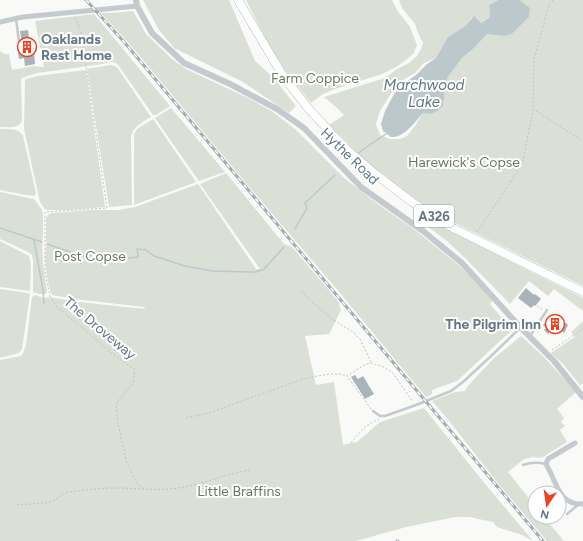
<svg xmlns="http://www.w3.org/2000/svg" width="583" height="541" font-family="Figtree,sans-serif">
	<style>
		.green { fill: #dae0d6 }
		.water { fill: #bbc9cd }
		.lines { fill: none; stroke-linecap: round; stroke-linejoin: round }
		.stream { stroke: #bbc9cd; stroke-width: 1.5 }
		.building { fill: #a8b4b9 }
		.primary-casing { stroke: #b7bdc1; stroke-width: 9 }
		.path { stroke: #bec2c4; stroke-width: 1; stroke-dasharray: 2 2; stroke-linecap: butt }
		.service { stroke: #c4cacd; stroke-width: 2.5 }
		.minor { stroke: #c4cacd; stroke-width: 5 }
		.tertiary { stroke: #c4cacd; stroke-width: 6 }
		.primary { stroke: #fff; stroke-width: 8 }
		.rail-casing { stroke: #a3acb1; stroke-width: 3 }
		.rail { stroke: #fff; stroke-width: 1.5; stroke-dasharray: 4.5; stroke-linecap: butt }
		.labels { text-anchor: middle; stroke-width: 4; stroke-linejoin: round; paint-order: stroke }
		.shield { fill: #fff; stroke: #91a0a9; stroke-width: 1 }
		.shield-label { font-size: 13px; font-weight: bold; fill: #627884 }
		.poi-label { font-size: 14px; font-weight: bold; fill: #627884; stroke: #fff; text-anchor: start }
		.park-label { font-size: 14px; fill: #687b62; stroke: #fff }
		.street-label { font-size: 14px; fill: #627884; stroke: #fff }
		.water-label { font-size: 15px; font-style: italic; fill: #5d777e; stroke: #fff }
	</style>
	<rect width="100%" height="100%" fill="#f9f9f7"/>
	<g class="green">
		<path d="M143 0H229L255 61 273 77 296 106 289 113 243 82 174 48 159 30Z"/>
		<path d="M246 0H392L397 10 410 27 417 45 414 53 405 61 396 67 382 74 335 89 323 94 311 103 287 73 270 48Z"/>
		<path d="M399 0H498L489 5 490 17 480 23 472 17 465 26 448 37 436 58 424 63 415 73 403 80 390 95 380 111 376 124 380 135 390 139H400L407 136 415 126 423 113 430 114 438 111 443 106 445 87 448 77 462 58 474 48 487 34 513 33 529 17 530 8 520 0H583V286L451 221 414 198 376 170 348 144 329 125 344 115 336 107 324 97 385 78 397 69 409 63 417 56 421 49 423 43 418 33 415 24 402 8Z"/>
		<path d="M133 11 146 34 172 59 186 69 248 98 273 112 295 129 344 178 379 205 415 230 460 266 493 300 490 304 512 330 457 381 432 390V394L426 397 335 287 251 189 133 48 101 13H112Z"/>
		<path d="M94 14 170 106 156 115H153L119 66 116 63 112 62 96 65 37 73 22 78 21 80 22 121C18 129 8 127 0 127V51L4 54H9L12 70 34 66 44 67 35 21Z"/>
		<path d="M110 65H112L117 67 151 117C143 122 133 126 131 137L132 205 109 207 87 69Z"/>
		<path d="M86 70 105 207 71 210H47L45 209 40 202 24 129 25 81 26 79 37 76Z"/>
		<path d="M171 108 225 172 199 181 155 118Z"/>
		<path d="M153 119 196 182 134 205V134L137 129Z"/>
		<path d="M0 129C9 129 19 128 23 136L36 193 35 196 26 195 0 190Z"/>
		<path d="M226 173 284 244 292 247 338 301 341 310 329 334 305 336 316 385 334 382 343 445 357 442 380 422 424 408 486 485 533 541 522 535 497 527 493 522 469 517H455L406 527 356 541H0V360L21 356 23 353 26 345 32 297 35 295 44 298 49 297 79 302 145 309 144 307 74 299 52 295C47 285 43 253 47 243L46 240V218L49 214 52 213 92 210H118L135 207 198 184 256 269H260L200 184Z"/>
		<path d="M0 192 34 199 42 210 43 214V237L42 241 43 264 47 291V293L45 294H39L33 292V260L32 255 28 252 0 239Z"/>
		<path d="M431 220 448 230 583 298V311L554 289 548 296 529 281 510 304 467 260 448 242 427 226Z"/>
		<path d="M0 241 29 256 31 265 30 291 0 287Z"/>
		<path d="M0 289 27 293 30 294 22 349 19 353 0 358Z"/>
		<path d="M583 321V384H582L580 385 563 364 551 353 575 337 571 332Z"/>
		<path d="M521 336 544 357 576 392 557 409 564 418 561 422 565 426 560 430 567 442 543 457 538 458 533 457 524 459 508 472 535 506V517H544L564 541H547L501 487 446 417 432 401 455 392 465 391 467 387 493 359Z"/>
	</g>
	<path class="water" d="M498 0H520L530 8 529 17 513 33 505 36 487 34 474 48 462 58 448 77 445 87 443 106 438 111 430 114 423 113C417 120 406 134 398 136 395 137 393 137 391 137L383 131 381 124 385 111 394 94 402 85 416 75 426 65 436 58 448 37 465 26 474 16 481 23 490 17 489 5Z"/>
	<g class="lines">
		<g class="stream">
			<path d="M359 153 365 148 386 134"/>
			<path d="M0 228 42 242"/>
			<path d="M295 229 307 208 305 203 335 175"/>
			<path d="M34 240 43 290 44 304"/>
			<path d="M47 244 73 253 77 255 82 256 98 254 129 258 138 257 137 249 146 250 154 256 185 266 212 271 249 272H256L264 269 284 247"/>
		</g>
	</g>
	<g class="building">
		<path d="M28 30 31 52 34 51 35 64 25 66 24 58 19 59 18 53 24 52 23 43H22L20 31Z"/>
		<path d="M526 288 534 295 535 294 541 299 535 306 534 305 531 308 518 298Z"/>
		<path d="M556 315 568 325 566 329V330L564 333 562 331 560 334 554 329 551 332 550 331 548 334 544 330 546 328 543 325 547 320 550 323Z"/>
		<path d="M355 375 358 379 363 376 374 394 365 399 351 377Z"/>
	</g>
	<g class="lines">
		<defs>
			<path id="primary" d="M238 0 283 76 308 108 345 148 374 173 412 202 449 226 583 292"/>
		</defs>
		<use href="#primary" class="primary-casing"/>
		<g class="path">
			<path d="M553 0 549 5 534 60 533 109 583 141"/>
			<path d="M75 17 81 32 106 201 107 208 45 212V271L50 296 56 306 112 353 135 370 133 383 116 404 118 424 127 463 138 485 145 489"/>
			<path d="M477 232 519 169 523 161 533 110"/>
			<path d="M301 291 314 304 332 319 353 332 360 339 371 362"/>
			<path d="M537 306 543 310"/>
			<path d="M552 350 583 329"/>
			<path d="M371 409 347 376 364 365 371 363 384 367 393 373 413 402"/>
			<path d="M186 418 209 413 300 380 317 376 329 374H340L347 376"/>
			<path d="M351 443C361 431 364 426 379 419"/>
			<path d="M17 505C26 504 45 504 53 501 59 498 63 493 69 492 85 490 100 488 115 488 136 488 158 491 179 488 204 484 226 474 250 470"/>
		</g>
		<g class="service">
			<path d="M16 19 20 49"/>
			<path d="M530 336 547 310"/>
			<path d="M373 411 380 416H385L416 405 451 391 463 382 489 358 520 328"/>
			<path d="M523 465C531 462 538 462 546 464"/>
			<path d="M567 514 578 505"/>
		</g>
		<g class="minor">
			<path d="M0 22 23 17 137 6"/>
			<path d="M575 443 548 459 546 464C548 468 550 471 552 476 559 491 563 505 583 504"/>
		</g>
		<path class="tertiary" d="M136 0 137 6 152 33 184 63 230 84 277 109 304 128 361 187 423 231 462 263 521 328 554 361 583 397"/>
		<use href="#primary" class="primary"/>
		<defs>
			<g id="rail">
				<path d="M86 0 125 43 543 541"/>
				<path d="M397 541H398"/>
			</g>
		</defs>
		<use href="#rail" class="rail-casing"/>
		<use href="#rail" class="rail"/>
	</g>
	<defs>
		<symbol id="building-ring" viewBox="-11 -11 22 22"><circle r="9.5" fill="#fff" stroke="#f04220" stroke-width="1.5"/><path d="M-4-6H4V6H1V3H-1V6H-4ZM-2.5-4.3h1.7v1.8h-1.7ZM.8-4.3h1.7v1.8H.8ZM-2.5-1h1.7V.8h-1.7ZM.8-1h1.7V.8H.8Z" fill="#f04220"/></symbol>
	</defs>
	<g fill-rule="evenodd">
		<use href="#building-ring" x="16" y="36" width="22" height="22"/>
		<use href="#building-ring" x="544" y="313" width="22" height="22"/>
	</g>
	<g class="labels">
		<rect class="shield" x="414" y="205" width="40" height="22" rx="3"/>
		<g class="shield-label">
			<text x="434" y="221">A326</text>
		</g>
		<g class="poi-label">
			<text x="41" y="44">Oaklands<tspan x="41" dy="16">Rest Home</tspan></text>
			<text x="541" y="329" text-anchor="end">The Pilgrim Inn</text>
		</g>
		<g class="park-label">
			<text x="315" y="83">Farm Coppice</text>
			<text x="464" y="167">Harewick's Copse</text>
			<text x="90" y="261">Post Copse</text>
			<text x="239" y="496">Little Braffins</text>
		</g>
		<g class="street-label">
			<text transform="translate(350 156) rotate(44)" y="5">Hythe Road</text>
			<text transform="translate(100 328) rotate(40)" y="5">The Droveway</text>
		</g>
		<g class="water-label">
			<text x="424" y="90">Marchwood<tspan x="424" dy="17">Lake</tspan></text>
		</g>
	</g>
	<g transform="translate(547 505) rotate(193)"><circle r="19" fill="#ffffff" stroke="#c0c9ce"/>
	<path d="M0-3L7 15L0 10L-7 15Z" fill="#f04220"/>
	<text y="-6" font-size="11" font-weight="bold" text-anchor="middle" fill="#627884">N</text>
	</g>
</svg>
